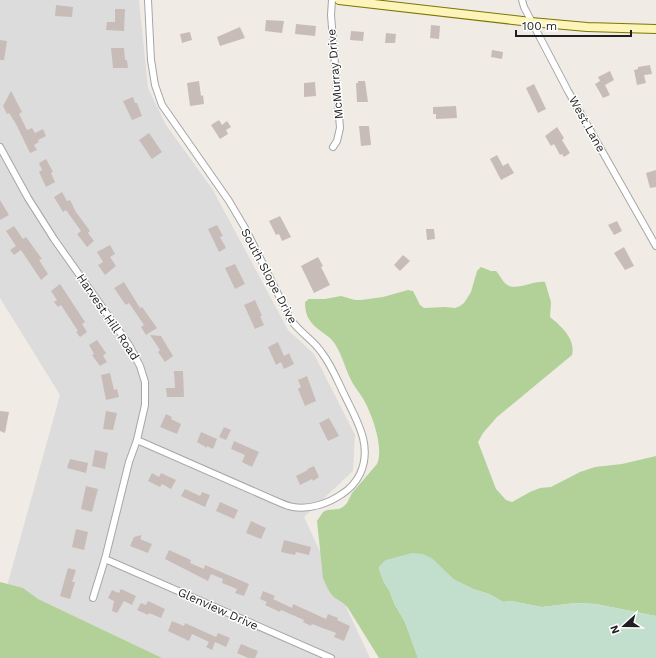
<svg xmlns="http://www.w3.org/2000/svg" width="656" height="658" font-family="'Work Sans',sans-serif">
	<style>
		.residential { fill: #dddcdc }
		.forest { fill: #b2d198 }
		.wetland { fill: #c2dfcd }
		.building { fill: #c8bcb8 }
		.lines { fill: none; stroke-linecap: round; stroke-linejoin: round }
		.street-casing { stroke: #a6a6a6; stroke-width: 8 }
		.secondary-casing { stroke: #7c7600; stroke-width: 10 }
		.street { stroke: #fff; stroke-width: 6 }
		.secondary { stroke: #fcf4b8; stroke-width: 8 }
		.labels { text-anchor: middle; stroke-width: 3; stroke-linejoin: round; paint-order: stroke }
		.street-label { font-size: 12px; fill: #1f1f1f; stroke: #fff }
	</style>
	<rect width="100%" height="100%" fill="#f0ebe5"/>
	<path class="residential" d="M0 0H139L148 88 166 125 213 190 288 330 314 354 355 435 353 471 304 517 370 658H158L7 586 60 395 0 298Z"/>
	<g class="forest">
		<path d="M481 267 491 271H496C500 275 502 281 506 284 515 292 534 280 545 282L551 302 550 317C561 326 576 339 572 355L497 417 483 433 478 442 496 489 506 500 512 502 530 492 540 488 551 487 580 472 595 467 622 464 656 456V616L596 604 576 603 542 607 511 601 503 602 489 594 473 589 453 579 432 559 386 560 379 567 380 572 384 582 389 590 395 605 405 622 418 658H379L348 608C344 603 340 601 335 598 329 593 326 585 323 578L317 521 323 512 327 510 339 509 343 507 347 503 352 493 377 464C384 448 373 418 365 402 361 394 354 387 350 378 344 365 341 351 332 340 329 337 325 334 322 332 310 323 305 317 305 302L309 299H325L341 296 355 300H361L383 297 408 290 413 291 420 305 424 308 445 307 455 308 460 306 464 303 471 292 477 271Z"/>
		<path d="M0 582 23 588 38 599 162 658H0Z"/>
	</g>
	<path class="wetland" d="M412 553 423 554 433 559 453 579 473 589 489 594 503 602 511 601 542 607 576 603 596 604 656 616V658H418L405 622 395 605 389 590 384 582 380 572 379 567 386 560Z"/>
	<g class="building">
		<path d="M56 5 73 7 72 17 55 16Z"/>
		<path d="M115 9H125L124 31 106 30 107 22H115Z"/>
		<path d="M266 20 284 21 282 33 265 31Z"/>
		<path d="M296 24 316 26 315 36 295 34Z"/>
		<path d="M431 25 440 26 439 39 430 38Z"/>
		<path d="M240 27 245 38 220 46 217 37Z"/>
		<path d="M351 31 364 32 363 41 350 40Z"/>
		<path d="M190 32 192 40 182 43 180 34Z"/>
		<path d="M386 33 396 34 395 43H385Z"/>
		<path d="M0 40 7 41 4 60H0Z"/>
		<path d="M111 48H124L125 60H127L128 68H113Z"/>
		<path d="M492 50 503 52 502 59 491 57Z"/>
		<path d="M650 65 652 74 644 75 646 83 637 85 634 70 638 69V67Z"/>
		<path d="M610 71 614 80 605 85 610 95 603 98 595 84 600 81 598 77Z"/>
		<path d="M199 81 201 96 203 95 204 104 190 106 187 83Z"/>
		<path d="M358 81H365L368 102H357L356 83H358Z"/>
		<path d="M315 82 316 96 304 97V83Z"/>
		<path d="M534 84 546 109 538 113 526 88Z"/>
		<path d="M11 91 22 112 19 114 27 130 32 128 35 133 43 129 46 136 38 140 39 142 34 145 37 150 30 153 16 124 9 113 7 114 3 106Z"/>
		<path d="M133 97 135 103H137L142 116 132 120 123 101Z"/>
		<path d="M456 106 457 118 436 119V114H433V107Z"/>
		<path d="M219 120 222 125 227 121 231 127 226 130 228 134 220 139 211 125Z"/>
		<path d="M359 126H369L371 145 361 146Z"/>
		<path d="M557 127 564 138 562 140 570 153 564 157 562 154 560 155 554 144 551 146 545 136Z"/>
		<path d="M149 133 162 152 152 159 139 140Z"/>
		<path d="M497 155 503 166 508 163 514 173 501 180 490 159Z"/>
		<path d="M46 159 53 172 51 173 55 182 46 187 39 172 42 170 39 163Z"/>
		<path d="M656 170V187L650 188 646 173Z"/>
		<path d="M62 192 67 201 70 200 76 212 90 231 88 233 94 241 87 247 77 234 81 231 66 210 63 212 54 197Z"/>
		<path d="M0 200 9 215 0 220Z"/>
		<path d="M280 216 291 237 282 241 279 234 276 235 269 221Z"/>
		<path d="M617 221 622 231 614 235 608 225Z"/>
		<path d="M217 225 223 236 220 237 226 248 219 252 208 229Z"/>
		<path d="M14 226 23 239 26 237 42 259 39 260 48 274 41 280 21 250 14 255 10 250 16 246 6 231Z"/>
		<path d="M426 229H434L435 239 427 240Z"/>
		<path d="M110 245 115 254 110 257 116 266 105 275 98 265 103 262 97 252Z"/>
		<path d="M624 247 634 266 625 270 614 253Z"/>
		<path d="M403 255 410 261 400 271 394 265Z"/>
		<path d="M318 257 323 266 321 267 330 285 314 293 301 266Z"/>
		<path d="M235 264 245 284 235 289 225 268Z"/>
		<path d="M124 282 140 308 142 307 157 328 146 335 141 327 144 325 129 303 126 305 123 301 114 288Z"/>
		<path d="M60 284 85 322 82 324 87 332 80 337 76 332 78 331 61 305 58 307 54 302 57 300 51 291Z"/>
		<path d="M255 300 262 316H260L264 325 255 329 244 305Z"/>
		<path d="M150 335 161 336 173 356 165 362 158 352 160 350Z"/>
		<path d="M97 340 106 353 103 356 107 362 100 366 92 355 94 354 89 345Z"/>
		<path d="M278 342 284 356 289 353 294 364 284 369 281 362 276 365 268 347Z"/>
		<path d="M174 371H183L184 397H167L166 388H175Z"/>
		<path d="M110 373 114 390 117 389 119 397 106 400 101 375Z"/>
		<path d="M307 376 316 401 305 406 298 389 301 387 298 380Z"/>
		<path d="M0 411 9 412 5 433 0 431Z"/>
		<path d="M106 411 117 413 113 430 103 429Z"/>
		<path d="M166 414 172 417 171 419 181 424 177 434 160 427Z"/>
		<path d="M329 418 339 436 328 441 319 423Z"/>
		<path d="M224 427 231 430 226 440 219 437Z"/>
		<path d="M201 432 217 439 213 449 207 446V448L197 442Z"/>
		<path d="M234 441 259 452 252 467 242 462 245 455 231 449Z"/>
		<path d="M95 450 108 453 105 469 92 466Z"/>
		<path d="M70 459 88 463 86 473 67 468Z"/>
		<path d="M314 466 319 477 313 481 312 479 300 485 296 476 308 470 307 469Z"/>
		<path d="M152 473 159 477 161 473 176 480 171 489 162 484 160 487 148 481Z"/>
		<path d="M86 486 98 489 92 512 81 509Z"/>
		<path d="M185 489 200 496 202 492 210 495 205 507 181 496Z"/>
		<path d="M220 502 238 510 234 519 216 511Z"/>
		<path d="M251 521 266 528 261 539 246 533Z"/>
		<path d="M76 529 88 532 84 550 72 547Z"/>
		<path d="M142 535 140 539 152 544 148 553 130 546 134 537Z"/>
		<path d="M284 540 311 547 309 555 296 552 295 555 281 552Z"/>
		<path d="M169 550 191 560 190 563 204 569 205 565 249 584 244 596 235 593 237 589 222 583 223 579 211 574 208 581 165 559Z"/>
		<path d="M68 568 76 570 72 582H75L70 599 60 596Z"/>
		<path d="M121 589 136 596 132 605 124 601 117 613 112 611 114 601 108 598 112 590 119 593Z"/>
		<path d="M263 591 275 596 273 599 292 608 293 604 326 619 328 614 338 618 337 620 350 626 344 641 334 637 336 633 312 624 311 626 303 622 304 620 281 610 280 612 265 605 267 602 260 599Z"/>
		<path d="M148 601 165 609 161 618 149 613 148 615 137 610 141 603 146 605Z"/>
		<path d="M172 621 184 626 185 623 216 637 218 633 230 638 226 647 215 642 212 650 206 647 209 642 192 634 189 641 168 631Z"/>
		<path d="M241 644 258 651 255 658H248L237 653Z"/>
	</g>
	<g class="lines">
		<defs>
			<g id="street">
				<path d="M332 0 331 15 340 128 337 141 333 147"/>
				<path d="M522 0 524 7 568 91 656 246"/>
				<path d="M0 147 28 198 54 239 129 345 140 366 145 382V405L137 440 129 462 105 559 93 598"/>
				<path d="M137 440 276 501C281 503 287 506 293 507 310 510 329 503 342 494 350 489 356 482 360 474 373 446 357 421 345 396 338 382 332 366 322 353 314 340 300 333 291 320L245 228 229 201 162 105 155 85 151 60 148 0"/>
				<path d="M105 559 331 658"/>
			</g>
			<path id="secondary" d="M339 0 531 22 587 27 656 29"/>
		</defs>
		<use href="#street" class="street-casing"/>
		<use href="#secondary" class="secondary-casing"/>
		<use href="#street" class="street"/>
		<use href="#secondary" class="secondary"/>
	</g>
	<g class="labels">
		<g class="street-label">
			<text transform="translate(335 74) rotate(-95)" y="4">McMurray Drive</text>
			<text transform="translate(587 124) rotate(61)" y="4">West Lane</text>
			<text transform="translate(269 276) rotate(62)" y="4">South Slope Drive</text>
			<text transform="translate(108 317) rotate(56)" y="4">Harvest Hill Road</text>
			<text transform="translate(218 609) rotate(24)" y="4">Glenview Drive</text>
		</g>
	</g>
	<g transform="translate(624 626) rotate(249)" stroke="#ffffff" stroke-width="3" paint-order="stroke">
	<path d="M0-3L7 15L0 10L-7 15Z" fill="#1f1f1f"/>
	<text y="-6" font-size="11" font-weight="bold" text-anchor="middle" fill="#1f1f1f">N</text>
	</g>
	<path d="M516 30v6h115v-6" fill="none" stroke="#1f1f1f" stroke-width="2"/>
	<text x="522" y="30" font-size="12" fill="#1f1f1f" stroke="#ffffff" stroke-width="3" paint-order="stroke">100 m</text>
</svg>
